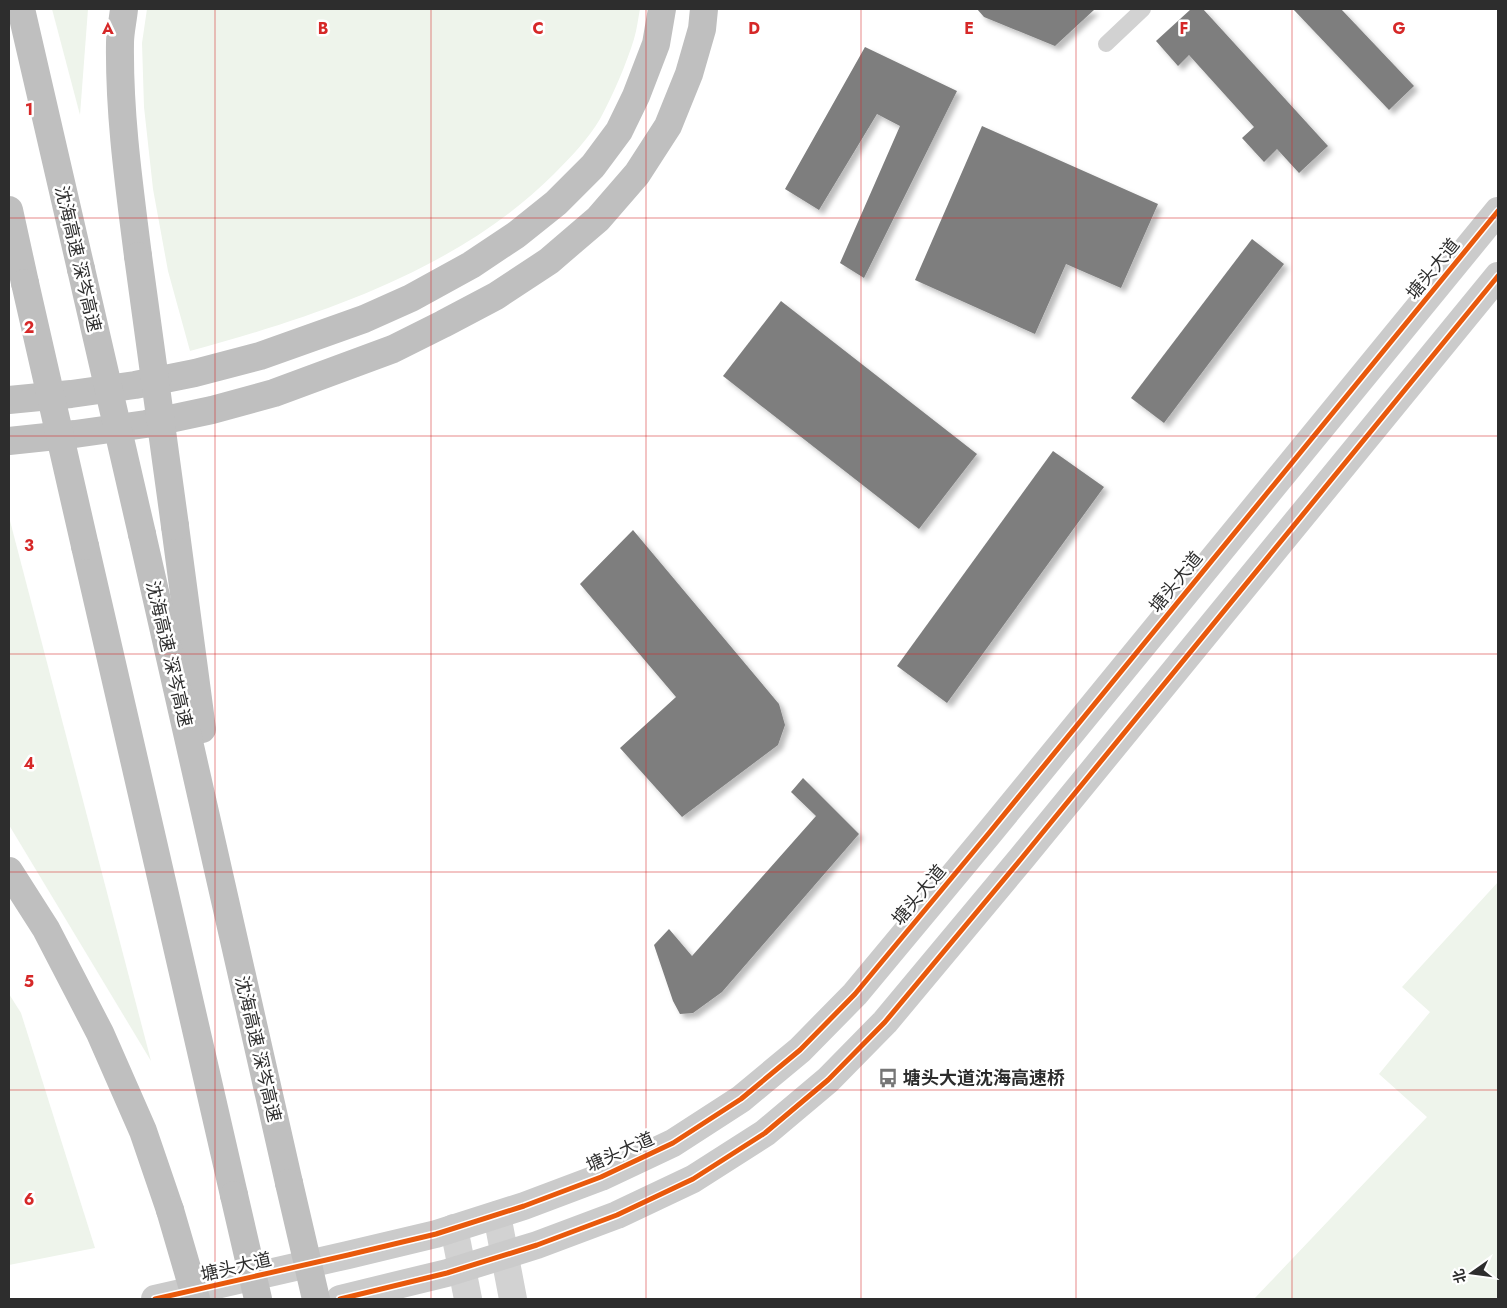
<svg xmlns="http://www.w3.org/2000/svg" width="1507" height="1308" font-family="Jost,'Noto Sans SC',sans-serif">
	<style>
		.green { fill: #eef4eb }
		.building { fill: #7e7e7e; filter: url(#shadow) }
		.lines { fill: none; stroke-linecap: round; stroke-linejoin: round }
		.lane { stroke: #d2d2d2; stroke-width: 16 }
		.street { stroke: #d2d2d2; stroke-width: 28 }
		.secondary { stroke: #cbcbcb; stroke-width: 28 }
		.highway { stroke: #bfbfbf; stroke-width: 28 }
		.highway-bridge { stroke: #bfbfbf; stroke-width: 28 }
		.cycleway-casing { stroke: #fff; stroke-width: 8 }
		.cycleway { stroke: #e8590c; stroke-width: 5 }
		.grid { fill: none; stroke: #d62828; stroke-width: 1; stroke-opacity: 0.55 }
		.labels { text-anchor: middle; stroke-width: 5; stroke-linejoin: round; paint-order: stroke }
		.street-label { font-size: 18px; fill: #2d2d2d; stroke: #fff }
		.poi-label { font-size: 18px; font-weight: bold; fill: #2d2d2d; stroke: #fff; text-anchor: start }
		.grid-label { font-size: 16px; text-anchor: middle; font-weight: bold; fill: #d62828; stroke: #fff; stroke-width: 5; stroke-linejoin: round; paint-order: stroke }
	</style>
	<defs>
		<filter id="shadow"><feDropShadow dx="4.5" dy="4.5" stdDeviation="2.5" flood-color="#0004"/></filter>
	</defs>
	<rect width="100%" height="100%" fill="#fff"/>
	<g class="green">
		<path d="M52 9H88L80 115Z"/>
		<path d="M147 9H640C638 19 637 29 634 39 626 65 613 95 600 119 588 139 571 157 554 174 458 270 318 316 190 351L168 271 153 189 144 107 142 43Z"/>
		<path d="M9 517 151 1061 9 825Z"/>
		<path d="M1498 882V1299H1254L1427 1117 1379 1074 1430 1012 1402 987Z"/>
		<path d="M9 994 21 1013 95 1248 9 1265Z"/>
	</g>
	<g class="building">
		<path d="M977 9H1095L1055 46 984 17Z"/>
		<path d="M1191 9H1203L1328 146 1299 173 1277 149 1264 162 1242 138 1254 127 1189 55 1178 66 1156 41Z"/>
		<path d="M1293 9H1341L1414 86 1389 110Z"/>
		<path d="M865 47 957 91 864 278 840 263 900 126 877 114 819 210 785 189Z"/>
		<path d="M982 126 1158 204 1121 288 1066 264 1035 334 915 280Z"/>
		<path d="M1252 239 1284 264 1164 423 1131 398Z"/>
		<path d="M781 301 977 454 919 529 723 376Z"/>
		<path d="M1053 451 1104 487 947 703 897 666Z"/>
		<path d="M633 530 779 704 785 725 778 745 682 817 620 748 676 697 580 584Z"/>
		<path d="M803 778 859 834 722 992 693 1013 680 1014 673 1001 654 945 669 929 692 956 816 816 791 792Z"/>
	</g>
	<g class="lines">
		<path class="lane" d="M1106 44 1143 9"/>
		<g class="street">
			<path d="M497 1215 513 1299"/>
			<path d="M454 1228 468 1299"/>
		</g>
		<g class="secondary">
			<path d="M155 1299 348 1255 436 1234 524 1206 601 1177 673 1143 741 1099 800 1050 855 994 989 833 1498 211"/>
			<path d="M340 1299 447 1273 537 1245 617 1215 693 1179 765 1133 828 1080 885 1022 1021 859 1498 276"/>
		</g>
		<g class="highway">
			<path d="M21 9 81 269"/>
			<path d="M124 9C123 20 120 32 120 43 119 114 129 185 138 256"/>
			<path d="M9 210 25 283"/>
			<path d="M9 400 71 394 135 385 195 373 260 356 364 319 411 298 471 265 516 235 556 203 593 166 619 131 636 96 656 44 662 9"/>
			<path d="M9 441 75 434 146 424 212 410 274 393 393 349 443 324 496 296 549 261 598 219 637 174 668 126 689 74 702 29 704 9"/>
			<path d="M175 526 202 729"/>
			<path d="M142 534 289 1183"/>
			<path d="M85 546 234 1195"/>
			<path d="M9 871 46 929 100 1033 143 1131 170 1210"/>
		</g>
		<g class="highway-bridge">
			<path d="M138 256 175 526"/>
			<path d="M81 269 142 534"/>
			<path d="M25 283 85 546"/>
			<path d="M289 1183 316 1299"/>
			<path d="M234 1195 258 1299"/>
			<path d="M170 1210 196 1299"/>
		</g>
		<defs>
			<g id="cycleway">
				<path d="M155 1299 348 1255 436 1234 524 1206 601 1177 673 1143 741 1099 800 1050 855 994 989 833 1498 211"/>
				<path d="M340 1299 447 1273 537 1245 617 1215 693 1179 765 1133 828 1080 885 1022 1021 859 1498 276"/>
			</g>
		</defs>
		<use href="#cycleway" class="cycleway-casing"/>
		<use href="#cycleway" class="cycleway"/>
	</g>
	<path class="grid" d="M215 9V1299M431 9V1299M646 9V1299M861 9V1299M1076 9V1299M1292 9V1299M9 218H1498M9 436H1498M9 654H1498M9 872H1498M9 1090H1498"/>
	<defs>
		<symbol id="bus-bare" viewBox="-9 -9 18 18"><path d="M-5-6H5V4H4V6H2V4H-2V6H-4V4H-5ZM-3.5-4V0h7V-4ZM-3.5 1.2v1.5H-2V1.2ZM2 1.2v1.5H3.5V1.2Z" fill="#767676" stroke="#fff" stroke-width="2.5" paint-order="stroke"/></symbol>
	</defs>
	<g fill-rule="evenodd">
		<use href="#bus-bare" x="874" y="1064" width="28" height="28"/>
	</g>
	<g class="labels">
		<g class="street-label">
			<text transform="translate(78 259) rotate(77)" y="6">沈海高速 深岑高速</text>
			<text transform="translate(1433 269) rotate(-51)" y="6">塘头大道</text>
			<text transform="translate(1176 582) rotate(-51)" y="6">塘头大道</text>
			<text transform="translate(169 654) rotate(77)" y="6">沈海高速 深岑高速</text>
			<text transform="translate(919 895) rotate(-50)" y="6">塘头大道</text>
			<text transform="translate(258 1049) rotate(77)" y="6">沈海高速 深岑高速</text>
			<text transform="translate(620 1152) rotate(-24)" y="6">塘头大道</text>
			<text transform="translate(236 1267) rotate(-13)" y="6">塘头大道</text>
		</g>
		<g class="poi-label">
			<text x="903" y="1084">塘头大道沈海高速桥</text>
		</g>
	</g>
	<g class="grid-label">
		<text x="108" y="34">A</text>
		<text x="323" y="34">B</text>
		<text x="538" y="34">C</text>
		<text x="754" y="34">D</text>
		<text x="969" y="34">E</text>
		<text x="1184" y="34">F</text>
		<text x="1399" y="34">G</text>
		<text x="29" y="115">1</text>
		<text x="29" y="333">2</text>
		<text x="29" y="551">3</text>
		<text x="29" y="769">4</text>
		<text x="29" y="987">5</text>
		<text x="29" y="1205">6</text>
	</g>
	<rect width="1507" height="1308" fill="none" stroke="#2d2d2d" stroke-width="20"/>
	<g transform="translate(1472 1273) rotate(256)" stroke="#ffffff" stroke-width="4" paint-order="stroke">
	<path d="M0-4L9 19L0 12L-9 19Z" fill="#2d2d2d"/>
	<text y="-8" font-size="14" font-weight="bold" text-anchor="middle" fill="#2d2d2d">北</text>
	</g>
</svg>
